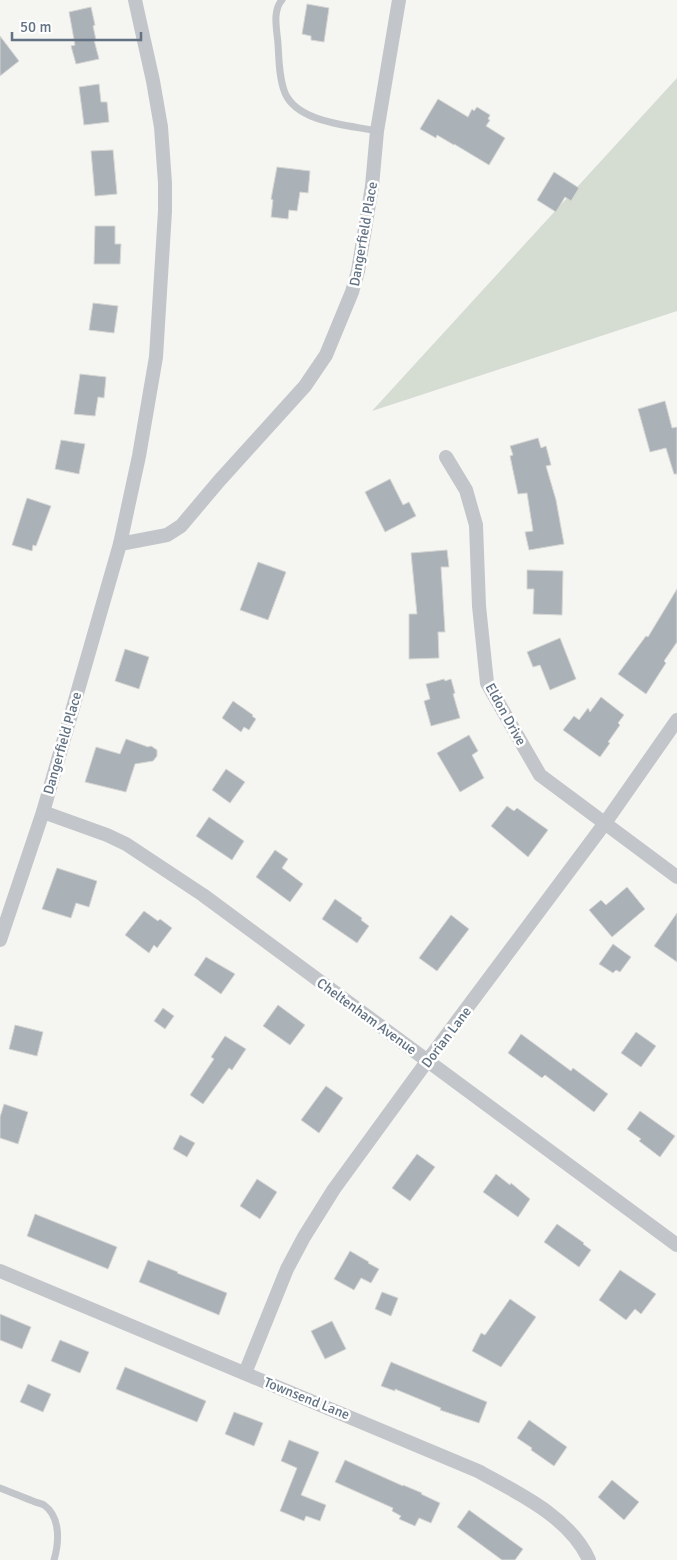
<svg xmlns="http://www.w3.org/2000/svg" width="677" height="1560" font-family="Signika,sans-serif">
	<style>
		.green { fill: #d5dcd2 }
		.building { fill: #aab1b7; stroke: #d6d6d4 }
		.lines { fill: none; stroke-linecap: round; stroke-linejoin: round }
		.service { stroke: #c2c5c9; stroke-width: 7 }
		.minor { stroke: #c2c5c9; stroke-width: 14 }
		.labels { text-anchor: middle; stroke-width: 5; stroke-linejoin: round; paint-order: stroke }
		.street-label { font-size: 14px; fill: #627283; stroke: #fff }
	</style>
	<rect width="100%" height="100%" fill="#f5f5f1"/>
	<path class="green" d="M677 78V311L372 411Z"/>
	<g class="building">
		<path d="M307 4 329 8 324 42 311 40V36L302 34Z"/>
		<path d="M91 7 95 25 93 26 96 40H94L99 59 76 64 71 46 75 45 69 12Z"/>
		<path d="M0 36 19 61 0 76Z"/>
		<path d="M99 84 101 102H107L109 122 84 125 79 87Z"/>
		<path d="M438 99 468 117 472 109 474 111 477 107 490 115 488 119 490 120 486 126 505 138 489 165 454 144V145L437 135 436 138 420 129Z"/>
		<path d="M113 150 117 194 95 196 91 151Z"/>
		<path d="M277 167 310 171 308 193 300 192 297 211 289 210 288 219 271 217 273 200 271 199Z"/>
		<path d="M554 172 579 188 571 201 565 197 556 212 537 200Z"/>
		<path d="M95 226H115V244H121L120 264H94Z"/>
		<path d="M93 303 118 306 114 333 89 330Z"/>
		<path d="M80 374 106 377 104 398 98 397 95 416 74 414Z"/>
		<path d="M665 401 672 428 677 427V474H674L666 448 650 452 638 409Z"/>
		<path d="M538 438 541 448 546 446 551 465 546 466 556 500 564 544 529 550 525 532 533 531 527 493 518 494 510 456 513 455 510 446Z"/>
		<path d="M61 440 85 444 79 474 55 469Z"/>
		<path d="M390 479 403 505 409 502 416 516 385 532 365 492Z"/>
		<path d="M27 498 51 506 36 546 33 545 32 551 12 545Z"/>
		<path d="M447 550 449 567H441L445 632H438L439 658 409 659V614H417L411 553Z"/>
		<path d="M258 562 286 572 268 620 240 610Z"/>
		<path d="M527 570 563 571 562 615 533 614 534 589H527Z"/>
		<path d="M677 589V642L664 661 666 663 646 694 618 674 646 636 648 637Z"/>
		<path d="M560 638 576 679 550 690 540 665 533 667 527 652Z"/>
		<path d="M125 649 149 657 139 689 115 681Z"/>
		<path d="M444 679 445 681 451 679 455 693 453 694 460 718 431 726 424 701 430 699 426 684Z"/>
		<path d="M601 697 624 715 618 723 620 725 608 742 610 743 600 757 563 730 574 716 579 720 588 708 590 712Z"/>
		<path d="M233 701 253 715 252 716 256 719 249 730 244 727 241 732 222 718Z"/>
		<path d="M469 735 478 751 472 755 484 778 460 792 437 753Z"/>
		<path d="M126 739 148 747 151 746 157 750V756L153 761 135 764 126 792 85 782 96 747 120 754Z"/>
		<path d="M226 769 245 782 230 803 212 790Z"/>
		<path d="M507 806 514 811 517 808 548 830 528 857 491 826Z"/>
		<path d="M209 817 244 841 232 860 196 836Z"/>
		<path d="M275 850 288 859 282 868 303 884 290 902 256 877Z"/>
		<path d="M57 868 97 881 89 907 76 903 71 918 42 909Z"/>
		<path d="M627 887 645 909 612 937 589 910 601 900 606 905Z"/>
		<path d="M335 899 362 918 361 920 369 926 357 943 322 919Z"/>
		<path d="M144 911 158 921 160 919 172 928 157 948 154 945 149 953 125 935Z"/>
		<path d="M677 913V962L654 946Z"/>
		<path d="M451 915 469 929 437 971 419 958Z"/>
		<path d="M613 944 631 957 620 972 616 970 613 973 599 964Z"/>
		<path d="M206 957 235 974 221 994 194 975Z"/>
		<path d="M278 1005 305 1025 290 1045 263 1026Z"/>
		<path d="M163 1008 174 1016 165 1029 154 1021Z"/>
		<path d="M15 1025 43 1032 37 1056 9 1049Z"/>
		<path d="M636 1032 656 1046 641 1067 621 1053Z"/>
		<path d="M521 1034 571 1071 573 1068 608 1094 594 1112 545 1075 542 1078 508 1053Z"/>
		<path d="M225 1036 246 1049 232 1070 229 1068 203 1104 190 1095 214 1059 211 1057Z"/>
		<path d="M326 1086 343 1098 319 1133 301 1120Z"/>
		<path d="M4 1104 28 1112 18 1144 0 1138V1117Z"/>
		<path d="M640 1111 675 1136 660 1157 639 1141 641 1139 627 1129Z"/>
		<path d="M180 1135 195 1143 187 1157 173 1149Z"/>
		<path d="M417 1154 435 1167 410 1201 392 1188Z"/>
		<path d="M496 1174 510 1185 511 1183 530 1199 518 1217 483 1192Z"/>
		<path d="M257 1179 277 1192 260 1219 240 1206Z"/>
		<path d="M35 1214 117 1247 108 1269 27 1236Z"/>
		<path d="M557 1224 584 1243 583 1244 591 1250 579 1267 544 1242Z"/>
		<path d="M350 1251 369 1262 368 1263 379 1269 371 1283 361 1278 354 1290 334 1279Z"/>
		<path d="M148 1260 178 1272 177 1273 227 1293 219 1315 139 1282Z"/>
		<path d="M620 1270 656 1294 641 1314 635 1309 626 1320 599 1300Z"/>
		<path d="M382 1292 398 1298 391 1316 375 1309Z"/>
		<path d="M510 1299 536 1317 501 1367 472 1351 481 1333 485 1335Z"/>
		<path d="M0 1314 31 1327 22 1349 0 1340Z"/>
		<path d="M332 1321 346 1349 325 1359 311 1331Z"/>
		<path d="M60 1340 89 1352 80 1373 51 1361Z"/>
		<path d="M391 1362 487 1402 479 1423 440 1410 441 1408 395 1389V1391L381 1386Z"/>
		<path d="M125 1367 206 1401 197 1422 116 1389Z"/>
		<path d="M28 1384 51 1394 43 1412 20 1402Z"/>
		<path d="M234 1412 263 1423 254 1446 225 1434Z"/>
		<path d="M529 1420 567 1447 554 1466 531 1450 532 1448 517 1438Z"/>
		<path d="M289 1440 319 1452 301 1495 326 1505 320 1521 306 1516 304 1521 280 1511 297 1468 281 1461Z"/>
		<path d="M345 1460 403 1486V1485L422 1493 421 1494 440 1503 431 1523 419 1518 415 1526 399 1519 401 1516 392 1511 393 1508 335 1482Z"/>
		<path d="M612 1480 639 1502 624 1520 598 1497Z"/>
		<path d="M469 1510 523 1549 515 1560H502L457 1527Z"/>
	</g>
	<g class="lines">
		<g class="service">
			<path d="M282 0C272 11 277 30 278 44 279 60 279 78 285 93 298 123 349 125 377 131"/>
			<path d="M0 1488C11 1492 22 1497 33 1501 36 1503 41 1503 44 1505 61 1517 59 1543 54 1560"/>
		</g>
		<g class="minor">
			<path d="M446 457 466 490 476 525 479 606 487 683 540 775 677 877"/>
			<path d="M120 544 139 456 156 357 165 211V183L161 127 153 81 135 0"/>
			<path d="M43 812 107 835 126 844 203 895 677 1245"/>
			<path d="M0 940 43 812 120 544 167 535 181 526 219 481 305 386 326 355 352 292 358 271 372 186 377 131 399 0"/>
			<path d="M0 1271 478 1471C518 1493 570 1517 589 1560"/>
			<path d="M245 1373 287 1269 304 1237 334 1189 428 1060 605 823 677 720"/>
		</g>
	</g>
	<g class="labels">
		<g class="street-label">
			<text transform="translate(363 234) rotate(-80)" y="5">Dangerfield Place</text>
			<text transform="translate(506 714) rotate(61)" y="5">Eldon Drive</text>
			<text transform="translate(62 743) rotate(-74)" y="5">Dangerfield Place</text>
			<text transform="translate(367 1016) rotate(36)" y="5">Cheltenham Avenue</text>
			<text transform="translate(446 1037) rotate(-53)" y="5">Dorian Lane</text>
			<text transform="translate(307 1398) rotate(22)" y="5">Townsend Lane</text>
		</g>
	</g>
	<path d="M12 32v8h129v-8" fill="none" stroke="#627283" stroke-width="2.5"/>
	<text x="20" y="32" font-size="15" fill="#627283" stroke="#ffffff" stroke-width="4" paint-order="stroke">50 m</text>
</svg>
